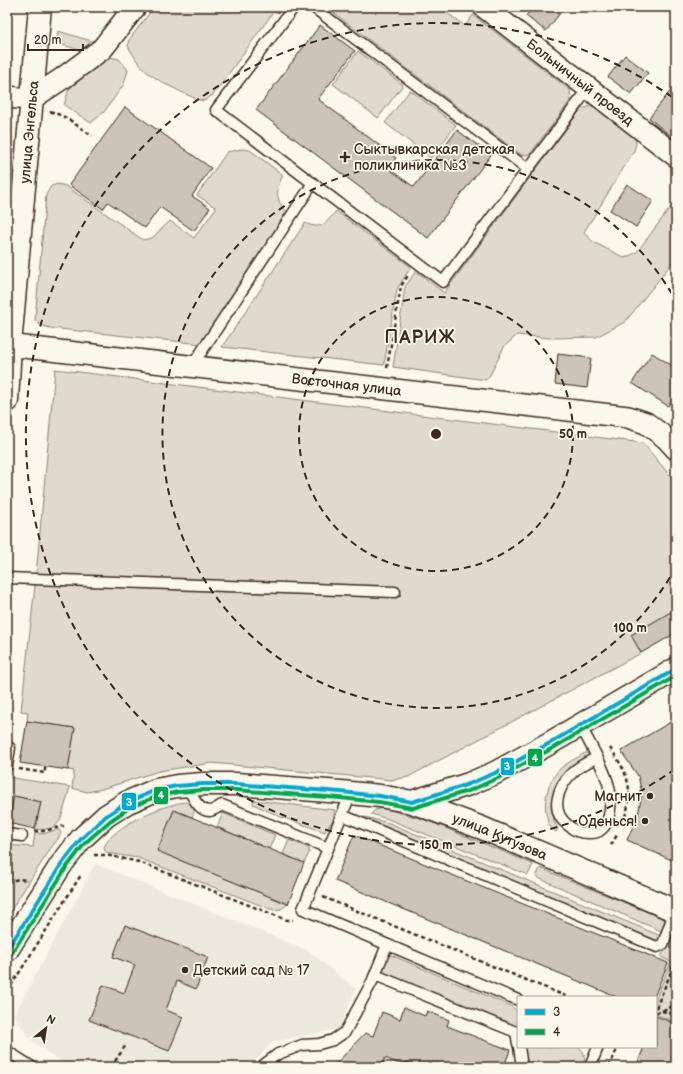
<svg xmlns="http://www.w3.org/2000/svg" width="683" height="1074" font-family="'Balsamiq Sans',sans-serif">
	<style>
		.built { fill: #ede8dd }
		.green { fill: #dfd9ce; stroke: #8d8276 }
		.building { fill: #ccc4b9; stroke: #3b2a1e }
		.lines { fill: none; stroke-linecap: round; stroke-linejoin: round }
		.lane-casing { stroke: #3b2a1e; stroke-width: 13 }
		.street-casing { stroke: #3b2a1e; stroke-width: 24 }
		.secondary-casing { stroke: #3b2a1e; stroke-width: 25 }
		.path { stroke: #3b2a1e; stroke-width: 2.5; stroke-dasharray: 4 3; stroke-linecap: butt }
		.lane { stroke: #fbf7ec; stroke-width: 10 }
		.street { stroke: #fbf7ec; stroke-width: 21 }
		.secondary { stroke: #fbf7ec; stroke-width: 22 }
		.bus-1-casing { stroke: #fbf7ec; stroke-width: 7 }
		.bus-2-casing { stroke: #fbf7ec; stroke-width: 7 }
		.bus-1 { stroke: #00a9ce; stroke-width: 4 }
		.bus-2 { stroke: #00a651; stroke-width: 4 }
		.ring { fill: none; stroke: #3b2a1e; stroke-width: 2; stroke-dasharray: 7 5 }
		.poi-dot { fill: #3b2a1e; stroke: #fbf7ec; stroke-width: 1.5 }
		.labels { text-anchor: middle; stroke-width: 3.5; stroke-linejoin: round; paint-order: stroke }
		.street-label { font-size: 14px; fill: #3b2a1e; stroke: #fbf7ec }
		.poi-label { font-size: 14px; fill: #3b2a1e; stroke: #fbf7ec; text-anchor: start }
		.district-label { font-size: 18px; font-weight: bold; letter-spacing: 1px; fill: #3b2a1e; stroke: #fbf7ec }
		.centre { fill: #3b2a1e; stroke: #fbf7ec; stroke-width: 2 }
		.ring-label { font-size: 12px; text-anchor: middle; font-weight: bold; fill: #3b2a1e; stroke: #fbf7ec; stroke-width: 3.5; stroke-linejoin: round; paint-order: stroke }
		.line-badge { stroke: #fbf7ec; stroke-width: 1.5 }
		.badge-label { font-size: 11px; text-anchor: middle; font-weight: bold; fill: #fff }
	</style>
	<rect width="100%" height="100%" fill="#fbf7ec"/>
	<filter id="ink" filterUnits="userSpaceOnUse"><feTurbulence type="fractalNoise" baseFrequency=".025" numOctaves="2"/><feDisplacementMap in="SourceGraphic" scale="8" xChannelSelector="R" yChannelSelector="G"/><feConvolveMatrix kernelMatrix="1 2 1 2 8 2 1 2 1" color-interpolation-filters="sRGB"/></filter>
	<g filter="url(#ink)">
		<path class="built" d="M95 864 307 950 356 989 339 1029 273 1042 249 1067H74L51 1056 29 1038 14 1015Z"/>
		<g class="green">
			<path d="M154 7H277L214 94 204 101 196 99 165 84 148 73 137 61 128 46 129 40Z"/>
			<path d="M326 7H439L465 26 473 15 570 90 571 100 530 154 524 155 520 154Z"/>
			<path d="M58 31 95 42 82 51 60 44 57 40Z"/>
			<path d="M358 51 403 85 378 118 333 84Z"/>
			<path d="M110 57 119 59 128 70 124 84 104 112 91 123 64 105 69 89 92 69Z"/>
			<path d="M410 90 456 125 431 158 385 123Z"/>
			<path d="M592 106 596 107 635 138 636 144 634 151 584 232 593 242 625 258 637 252 676 200V258L625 322 596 337 549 338 517 335 504 347 490 375 486 380 393 367 405 287 416 271 444 293 581 109Z"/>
			<path d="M242 149 250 150 283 175C275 191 275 201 289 214L202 344 50 328 40 325 35 320 46 195 51 186 58 184 66 186 143 240 152 238 170 221 194 238 216 208 197 195 227 152Z"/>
			<path d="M336 211 411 267 397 289 384 365 222 347 305 223C321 230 326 224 336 211Z"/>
			<path d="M55 369 643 443 676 483V609L641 653 408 777 392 780 212 763 159 771 102 789 87 792 72 788 74 771 68 770 74 728 27 721 28 712 21 711 35 586Z"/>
			<path d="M585 753H588L589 756C582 760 575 765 569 770 551 786 547 809 558 829L556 832C550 829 548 823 547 817 542 800 549 779 561 768 568 762 577 758 585 753Z"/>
			<path d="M7 777 70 787C68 794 62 818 59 822 54 830 43 830 35 829L41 802 14 796 7 791Z"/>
			<path d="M253 800 335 810 333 820 325 832 281 817 253 804Z"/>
			<path d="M185 802C195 804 196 809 192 817L174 810 158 851 288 904 281 909 273 910 138 858 108 853 105 851 104 847C114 825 162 805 185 802Z"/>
			<path d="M383 808 426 820 533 864 528 875 388 819 371 814 375 810Z"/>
			<path d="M223 813 275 835 269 849 217 827Z"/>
			<path d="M365 817 389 823 661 936 660 943 358 821Z"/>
			<path d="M55 830H59L61 833 58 839 51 848 7 916V845L33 847 35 832 43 834Z"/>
			<path d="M289 840 309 848V853L304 863 283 854Z"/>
			<path d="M540 868 667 920 665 930 661 931 536 877Z"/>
			<path d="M671 940 676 942V1023L656 1014V998L671 962 661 957 668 941Z"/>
			<path d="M391 955 511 1006 518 1012V1029L380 973 388 956Z"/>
			<path d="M523 1047H579C586 1053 586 1059 582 1067H526Z"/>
		</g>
		<g class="building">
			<path d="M533 7H565L546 31 526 16Z"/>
			<path d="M320 25 355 51 318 99 396 158 388 168 414 187 457 130 491 155 428 238 256 110Z"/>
			<path d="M625 55 648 73 631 94 608 77Z"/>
			<path d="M676 84V140L649 118Z"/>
			<path d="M125 107 211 168 192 196 210 208 194 231 160 207 145 228 108 202 103 209 69 185Z"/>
			<path d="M627 184 653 201 636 227 610 210Z"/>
			<path d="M652 353 676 368V394L668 406 632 383Z"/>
			<path d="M558 354 591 358 587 388 555 384Z"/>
			<path d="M676 609V633L641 653 631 635Z"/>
			<path d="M676 719V862L627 840 638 815 642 793 638 776 621 751Z"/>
			<path d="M27 721 75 728 68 770 20 763Z"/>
			<path d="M14 796 41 802 35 829 8 823Z"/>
			<path d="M174 810 304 863 288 904 157 851Z"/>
			<path d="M354 835 668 963 654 997H617L335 881Z"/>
			<path d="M125 925 208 957 196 989 177 981 166 1010 183 1017 169 1051 89 1020 103 985 124 993 135 965 113 957Z"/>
			<path d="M404 1007 425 1016 427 1011 449 1020 447 1026 510 1050 504 1067H420L407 1062 405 1066 385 1058 381 1067H333L365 1033 373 1036 382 1012 400 1019Z"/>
			<path d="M656 1016 676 1024V1067H636L644 1047H656Z"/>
		</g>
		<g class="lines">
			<defs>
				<g id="lane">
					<path d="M294 7 216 110 443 282 589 88"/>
					<path d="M313 7 528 169"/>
					<path d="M192 366 313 183"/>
					<path d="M7 578 395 592"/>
					<path d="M580 725C589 742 608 774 610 792 611 802 611 821 602 829 598 833 594 833 588 833 581 833 574 831 569 826 549 812 557 787 573 772 579 766 588 762 596 758"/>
					<path d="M7 766 10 748"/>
					<path d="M186 785C192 794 198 812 210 811 215 810 218 807 222 805L328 848"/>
					<path d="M351 793 303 909 518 1000"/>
					<path d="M342 815 657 947 663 944 675 910"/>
					<path d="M7 834 22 836"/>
					<path d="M375 975 516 1032 518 1044"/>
					<path d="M519 1047 522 1067"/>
					<path d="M7 1051 32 1067"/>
					<path d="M261 1067 278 1054 302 1045 319 1044 333 1040 345 1032 372 982 387 945"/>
					<path d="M590 1067 598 1047"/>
				</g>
				<g id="street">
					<path id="s1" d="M484 7 676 156"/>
					<path d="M7 97 31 99 63 78 102 49 135 7"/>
					<path id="s2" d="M7 345 628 417 646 423 666 438 676 449"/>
				</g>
				<g id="secondary">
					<path id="s3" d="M7 401 10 345 40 7"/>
					<path d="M412 802 469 784 495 773 550 743 676 669"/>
					<path id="s4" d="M7 950 61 865 81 839 106 816 126 803 156 790 177 786 203 784H236L341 792 380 796 412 802 482 828 676 911"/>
				</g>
			</defs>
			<use href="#lane" class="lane-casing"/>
			<use href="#street" class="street-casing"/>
			<use href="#secondary" class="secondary-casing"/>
			<g class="path">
				<path d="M50 111 67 118 92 136"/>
				<path d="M387 368 401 286 409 274"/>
				<path d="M610 748C626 770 635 789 625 816"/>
				<path d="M19 769 45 773V767"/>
				<path d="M34 831H44L64 826"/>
				<path d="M611 845 617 835"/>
				<path d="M94 855H106L139 862 287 920H293"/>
				<path d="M7 882 19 879 28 880"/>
				<path d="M323 897 568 997"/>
				<path d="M7 992 81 875"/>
				<path d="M656 1008 676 960"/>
				<path d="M662 1011 676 1015"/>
				<path d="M656 1013 676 1005"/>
				<path d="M111 1067 126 1045"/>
				<path d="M609 1067 618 1047"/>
			</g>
			<use href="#lane" class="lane"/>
			<use href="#street" class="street"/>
			<use href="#secondary" class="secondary"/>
			<defs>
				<path id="bus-1" d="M7 950 61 865 81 839 106 816 126 803 156 790 177 786 203 784H236L341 792 380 796 412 802 469 784 495 773 550 743 676 669"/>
				<path id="bus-2" d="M12 953 66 868 85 843 110 821 129 808 158 796 178 792 203 790H236L340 798 379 802 413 808 471 790 498 778 553 748 676 676"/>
			</defs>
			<use href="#bus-1" class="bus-1-casing"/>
			<use href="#bus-2" class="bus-2-casing"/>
			<use href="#bus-1" class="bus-1"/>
			<use href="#bus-2" class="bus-2"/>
		</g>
	</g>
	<g class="ring">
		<circle cx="436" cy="434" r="137"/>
		<path d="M676 567A274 274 0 1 1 676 301"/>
		<path d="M675 769A411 411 0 1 1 675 99"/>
	</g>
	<g class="poi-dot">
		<path d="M343 151h4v4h4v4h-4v4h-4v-4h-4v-4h4z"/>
		<circle cx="650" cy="796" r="4"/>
		<circle cx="645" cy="821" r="4"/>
		<circle cx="185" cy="970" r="4"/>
	</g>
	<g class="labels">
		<g class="street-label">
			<text dy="5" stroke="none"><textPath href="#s1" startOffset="122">Больничный проезд</textPath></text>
			<text dy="5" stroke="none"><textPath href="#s3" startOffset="270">улица Энгельса</textPath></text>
			<text dy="5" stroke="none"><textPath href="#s2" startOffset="342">Восточная улица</textPath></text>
			<text dy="5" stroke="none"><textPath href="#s4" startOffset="576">улица Кутузова</textPath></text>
		</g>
		<g class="poi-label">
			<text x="354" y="154">Сыктывкарская детская<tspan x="354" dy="16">поликлиника №3</tspan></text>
			<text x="642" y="801" text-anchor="end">Магнит</text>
			<text x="637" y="826" text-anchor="end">Оденься!</text>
			<text x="193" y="975">Детский сад № 17</text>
		</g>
		<g class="district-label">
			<text x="420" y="343">ПАРИЖ</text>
		</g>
	</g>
	<circle cx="436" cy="434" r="6" class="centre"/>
	<g class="ring-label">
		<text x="573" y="438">50 m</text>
		<text x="630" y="632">100 m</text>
		<text x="436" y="849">150 m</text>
	</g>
	<g class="line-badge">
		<rect x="527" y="748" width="16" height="19" rx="4" fill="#00a651"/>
		<rect x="500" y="757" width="15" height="19" rx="4" fill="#00a9ce"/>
		<rect x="153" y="786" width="16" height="19" rx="4" fill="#00a651"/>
		<rect x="121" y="792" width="16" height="19" rx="4" fill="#00a9ce"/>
	</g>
	<g class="badge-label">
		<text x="535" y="762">4</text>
		<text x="507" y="770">3</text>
		<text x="161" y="799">4</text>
		<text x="129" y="806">3</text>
	</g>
	<rect width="683" height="1074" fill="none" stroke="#fbf7ec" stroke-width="24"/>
	<rect x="12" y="12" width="659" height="1050" fill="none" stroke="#3b2a1e" stroke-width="1.5" filter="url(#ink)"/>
	<rect x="517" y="996" width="140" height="52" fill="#fbf7ec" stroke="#aea59a"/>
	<rect x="525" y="1009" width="20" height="6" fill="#00a9ce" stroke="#aea59a"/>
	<text x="553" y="1016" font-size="12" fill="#3b2a1e">3</text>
	<rect x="525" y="1029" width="20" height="6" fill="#00a651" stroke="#aea59a"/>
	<text x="553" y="1036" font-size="12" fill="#3b2a1e">4</text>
	<g transform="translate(46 1028) rotate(30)" stroke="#fbf7ec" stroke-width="3" paint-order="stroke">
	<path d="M0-3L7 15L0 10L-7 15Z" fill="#3b2a1e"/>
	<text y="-6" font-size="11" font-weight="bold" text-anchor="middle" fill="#3b2a1e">N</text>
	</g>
	<path d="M28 44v6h55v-6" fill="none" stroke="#3b2a1e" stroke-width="2"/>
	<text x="34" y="44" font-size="12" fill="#3b2a1e" stroke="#fbf7ec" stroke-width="3" paint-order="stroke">20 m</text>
</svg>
